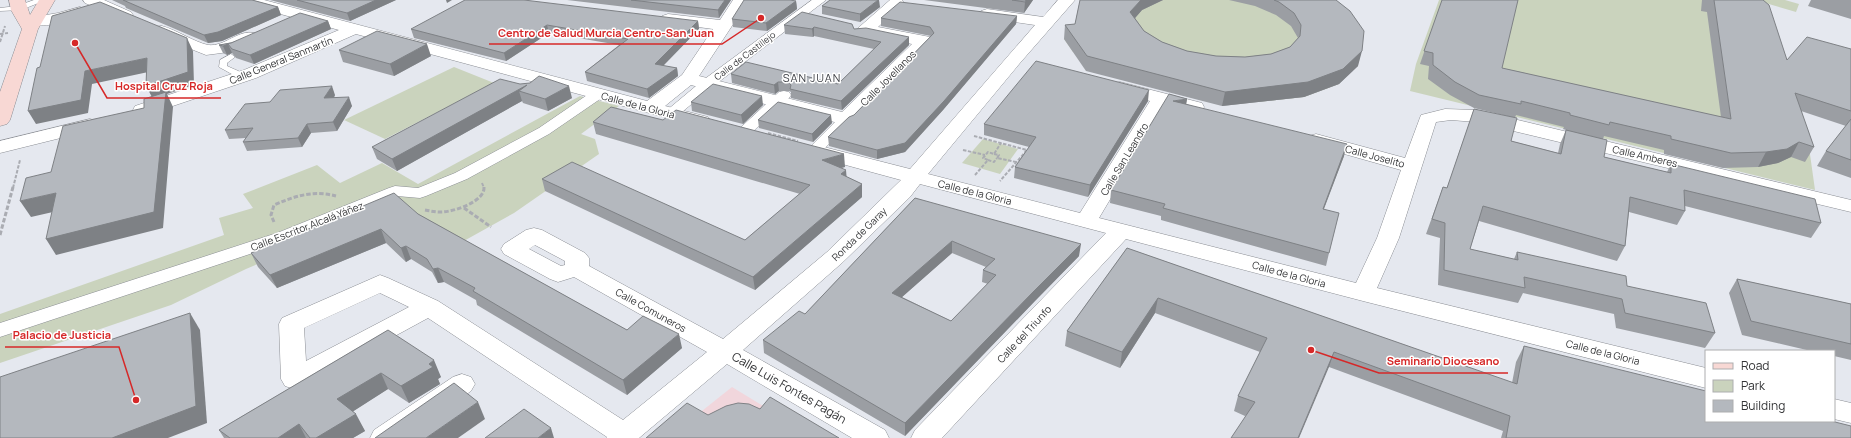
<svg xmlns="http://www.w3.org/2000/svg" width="1851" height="438" font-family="Manrope,sans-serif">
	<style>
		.medical { fill: #f1d6dc }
		.green { fill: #cad3bd }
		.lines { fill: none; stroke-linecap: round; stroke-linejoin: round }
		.service-casing { stroke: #8b8e94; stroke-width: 1 }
		.pedestrian-casing { stroke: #8b8e94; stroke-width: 1 }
		.minor-casing { stroke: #8b8e94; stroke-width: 1 }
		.secondary-casing { stroke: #8b8e94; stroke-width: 1 }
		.path-far1 { stroke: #aaacb2; stroke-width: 2; stroke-dasharray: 3.5 1.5; stroke-linecap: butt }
		.path { stroke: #aaacb2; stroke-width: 3; stroke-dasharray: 4.5 2; stroke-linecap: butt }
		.service { fill: #fff; fill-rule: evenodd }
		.pedestrian { fill: #fff; fill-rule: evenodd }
		.minor { fill: #fff; fill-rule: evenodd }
		.secondary { fill: #f8d8d4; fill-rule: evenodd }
		.wall { fill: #9b9ea3; fill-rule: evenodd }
		.shaded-wall { fill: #7e8185 }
		.building { fill: #b4b8be; stroke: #7e8185; fill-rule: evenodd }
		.labels { text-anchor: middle; stroke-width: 3; stroke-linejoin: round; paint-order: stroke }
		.far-street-label { font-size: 9px; fill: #333436; stroke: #fff }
		.street-label { font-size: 10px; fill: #333436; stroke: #fff }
		.neighbourhood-label { font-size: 11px; letter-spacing: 1px; fill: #3e4046; stroke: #fff }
		.near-street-label { font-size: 12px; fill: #333436; stroke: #fff }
		.leader { fill: none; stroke: #d62828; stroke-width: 1.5 }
		.callout-dot { fill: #d62828; stroke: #fff; stroke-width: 1.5 }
		.callout-label { font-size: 11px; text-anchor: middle; font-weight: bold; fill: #d62828; stroke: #fff; stroke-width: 3; stroke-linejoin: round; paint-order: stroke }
	</style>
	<rect width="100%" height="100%" fill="#e5e8ef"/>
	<path class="medical" d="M732 387 816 438H668Z"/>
	<g class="green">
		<path d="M1089 0H1309L1339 84 1304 97 1258 102 1206 99 1088 51 1073 52 1064 39 1080 38Z"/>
		<path d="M1439 0H1785L1799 4 1796 12 1762 2 1808 140 1815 190 1410 91 1416 64Z"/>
		<path d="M454 67 494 83 385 139 344 120Z"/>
		<path d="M580 96 619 106 581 134 595 139 599 154 514 213 462 242 399 203 246 269 171 305 0 363V314L224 235 219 218 253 208 243 194 317 165 340 183 382 163 418 184Z"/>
		<path d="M983 139 1018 149 1000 174 962 163Z"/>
	</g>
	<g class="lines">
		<defs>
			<g id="service">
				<path d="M34 0H46L21 10 0 11V8L17 6Z"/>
				<path d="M231 54 235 57 227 63V66L245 74 246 76 245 78H239L219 67 220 60Z"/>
			</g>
			<g id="pedestrian">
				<path d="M812 0H826L712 87 676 117H666L664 114 666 111 702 81Z"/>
				<path d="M598 90 603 91 605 94 603 97 549 134 467 179 426 196 420 198 397 196 289 241 0 337V323L277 233 389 188 395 186 418 188 455 173 539 128 593 91Z"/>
				<path d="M784 91 789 92 791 95 789 98 749 135 744 137 739 135 736 132 739 129 779 92Z"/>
				<path d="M846 115 851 116 853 119 851 122 819 154 814 156 809 154 806 151 841 116Z"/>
			</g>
			<g id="minor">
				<path d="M83 0H104L131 12 133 15 131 18 125 20 119 18 85 3Z"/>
				<path d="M238 0H264L647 101 682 75 713 29 662 22 660 19 662 16 668 14 720 20 733 0H749L699 76 842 112 912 44 859 33 857 29 890 0H902L904 3 878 27 930 37 932 41 853 123 846 125 691 85 665 106 708 117 711 121 708 125 701 127 356 34 256 78 149 114 142 116 135 114 133 110 135 106 244 70 339 30 240 3Z"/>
				<path d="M1058 0H1075L1020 63 928 174 1080 213 1150 101 1114 91 1111 87 1114 83 1120 82 1202 103 1204 107 1202 111 1195 113 1166 105 1099 218 1356 283 1377 238 1401 170 1309 144 1306 140 1309 136 1316 134 1405 158 1421 115 1445 109 1476 110 1851 200V212L1476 122 1451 120 1436 122 1399 238 1377 288 1706 368V388L1363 301 1126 239 942 438H911L915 430 1106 233 920 184 910 197 843 262 743 350 885 430 889 438H852L727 364 639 438H606L607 437 428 318 303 386 294 389 285 386 281 379 279 324 282 318 380 275 388 278 438 301 623 420 707 352 574 277 558 282 550 279 504 254 501 249 504 244 526 230 534 228 542 230 585 253 589 258V266L723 339 827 252 901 180 809 155 806 151 809 147 816 145 910 169 1035 25 981 17 979 14 981 11 987 9 1043 17ZM535 245 565 261V265L561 266 529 249ZM380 293 409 307 306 361 304 328Z"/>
				<path d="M80 7 86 9 88 12 86 15C69 20 47 29 29 24L27 21 29 18 58 13Z"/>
				<path d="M162 26C177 30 194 42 208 45 225 47 238 29 255 33L257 37 255 41 229 52 206 55 156 35 154 31 156 27Z"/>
				<path d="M90 119 97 121 100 125 97 129 0 153V141Z"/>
				<path d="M462 374 471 377 475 384 471 391 405 438H370L374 430 453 377Z"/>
				<path d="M1834 399 1851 403V423L1834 419Z"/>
			</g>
			<path id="secondary" d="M9 0H25L30 15 39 0H55L38 29 10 120 7 124 0 126V92L22 29 11 10Z"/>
		</defs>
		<use href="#service" class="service-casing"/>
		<use href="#pedestrian" class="pedestrian-casing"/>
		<use href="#minor" class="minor-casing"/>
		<use href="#secondary" class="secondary-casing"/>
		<g class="path-far1">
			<path d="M0 34 8 33"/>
			<path d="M0 42 5 26"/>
			<path d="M768 133 798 141"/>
			<path d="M974 136 1027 150 1000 181"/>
			<path d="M963 150 985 155"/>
			<path d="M994 154 999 155 997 158 1016 162"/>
			<path d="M988 160 994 162 997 158"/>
			<path d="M975 175 988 160 983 158 988 152 994 154 1001 143"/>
			<path d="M482 183 484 188"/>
			<path d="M13 188 20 160"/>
		</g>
		<g class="path">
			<path d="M464 208 491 227"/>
			<path d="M425 210C430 211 435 212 441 212 453 212 485 202 484 187"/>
			<path d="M274 222 271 215 274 205C295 196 313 190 336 196"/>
			<path d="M0 235 13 187"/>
		</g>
		<use href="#service" class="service"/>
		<use href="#pedestrian" class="pedestrian"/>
		<use href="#minor" class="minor"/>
		<use href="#secondary" class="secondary"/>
	</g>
	<g class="wall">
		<path d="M112 0H252L278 7 281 15 222 41 208 43 126 8 125 6Z"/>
		<path d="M270 0H396L350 21Z"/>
		<path d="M567 0H731L719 18Z"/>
		<path d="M924 0H1033L1024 13Z"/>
		<path d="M1080 0H1163L1142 10 1135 18 1144 31 1162 42 1187 51 1216 56 1245 57 1271 54 1290 47 1298 38 1291 26 1276 15 1255 6 1229 0H1336L1358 66 1339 84 1304 97 1222 106 1086 71 1064 39 1065 25 1075 24Z"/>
		<path d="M1442 0 1502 68 1721 117 1707 12 1701 11 1702 0H1763L1787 60 1851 49V178L1817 166 1826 151 1846 126 1801 111 1814 147 1805 162 1791 157 1778 163 1758 167 1723 168 1664 154V150L1604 136 1603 139 1604 157 1667 172 1671 164 1821 223 1811 238 1685 206V211L1677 225 1629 212 1625 246 1617 261 1479 221 1470 249 1514 259 1517 252 1627 286 1715 333 1705 348 1616 328 1614 314 1523 293 1518 303 1438 285 1440 238 1426 234 1443 187 1447 188 1474 109 1511 141 1558 153 1560 144 1566 130 1563 129 1564 127 1516 115 1515 118 1474 108 1450 95 1428 79 1429 66 1420 64Z"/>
		<path d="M1811 0H1851V19L1808 6Z"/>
		<path d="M796 1 797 9 767 31 733 27 732 19Z"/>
		<path d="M822 6 880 7 860 22 822 14Z"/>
		<path d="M1017 16 1016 24 943 110 905 152 877 159 829 146 828 137 854 115 931 36 881 26V18Z"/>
		<path d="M328 21 331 29 254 64 236 58 232 53 227 55 223 53 219 45Z"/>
		<path d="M698 21 699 29 663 66 677 68 678 76 649 98 587 81 585 72 619 45 549 33 506 61 414 38 411 29Z"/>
		<path d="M784 25 854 29 909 37V45L842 110 791 98V92L789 91H779L775 94 732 83 731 74 838 84 874 49 814 36 813 37 785 34Z"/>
		<path d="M339 50 431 56 394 76 343 62Z"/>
		<path d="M520 84 572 98 548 111 523 103 522 101 397 171 377 159 372 147Z"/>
		<path d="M335 95 334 98 352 106 337 131 311 133 302 147 247 151 243 142 246 138 229 139 225 130 270 102Z"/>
		<path d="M1187 99 1186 104 1344 156 1324 209 1329 253 1326 266 1161 220V216L1110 203 1111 190Z"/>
		<path d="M1148 101 1088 197 1014 178 1015 167 1029 147 984 135V124Z"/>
		<path d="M691 102 763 105 743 124 692 111Z"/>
		<path d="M663 120 845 167 841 168 847 177 862 184V197L755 290 545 191 542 179 745 240 800 194 596 134 593 122Z"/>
		<path d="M758 120 832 123 813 142 759 128Z"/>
		<path d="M915 198 1079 256 1033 303 905 436 764 353 763 340 805 314ZM952 253 986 267 983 270 982 282 988 284 951 321 902 297Z"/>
		<path d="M418 214 627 330 682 348 627 395 477 305 476 300 444 282 438 283 432 272 411 259 406 262 386 243 277 288 258 267 251 253Z"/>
		<path d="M1127 248 1512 383 1516 362 1524 346 1851 438H1501L1503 431 1329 367 1245 416 1234 411 1238 396 1260 352 1155 313 1120 368 1065 346 1067 331Z"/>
		<path d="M1737 279 1851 304V360L1834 356V351H1811L1742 335 1729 293Z"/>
		<path d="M388 330 441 377 438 379 440 384 409 403 388 389 353 411 365 431 353 438H224L219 430Z"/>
	</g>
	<g class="shaded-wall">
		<path d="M376 0H396L350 21 347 13Z"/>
		<path d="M446 0H452L447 3Z"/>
		<path d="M725 0H731L719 18 718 10Z"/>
		<path d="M878 0H879L880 7 860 22V14Z"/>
		<path d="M1026 0H1033L1024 13 1025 2Z"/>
		<path d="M1141 0H1163L1142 10 1129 25 1130 12Z"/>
		<path d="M796 1 797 9 767 31 766 23Z"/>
		<path d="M278 7 281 15 222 41 208 43 204 35Z"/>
		<path d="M1017 16 1016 24 943 110 905 152 877 159V150Z"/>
		<path d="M328 21 331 29 254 64 250 55Z"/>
		<path d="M698 21 699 29 656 73 655 64Z"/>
		<path d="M547 25 549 33 506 61 504 53Z"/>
		<path d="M814 27V36L813 37 812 29Z"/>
		<path d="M909 37V45L842 110 841 101Z"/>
		<path d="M187 38 193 51 194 85 167 94 173 107 163 228 56 255 46 239 153 99 146 86Z"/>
		<path d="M228 44 232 53 227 55 223 46Z"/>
		<path d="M427 44 431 56 394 76 390 64Z"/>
		<path d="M1362 51 1358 66 1339 84 1304 97 1222 106 1225 92Z"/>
		<path d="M147 58 153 71 92 84 88 113 36 124 28 111 85 71Z"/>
		<path d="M677 68 678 76 649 98 647 89Z"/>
		<path d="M778 82 779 91 775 94 774 85Z"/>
		<path d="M527 85 519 91 522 101 397 171 392 159Z"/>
		<path d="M332 86 335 95 328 107 324 98Z"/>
		<path d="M569 86 572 98 548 111 545 99Z"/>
		<path d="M1149 90 1148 101 1088 197 1090 185Z"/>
		<path d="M762 96 763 105 743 124 741 115Z"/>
		<path d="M349 97 352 106 337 131 333 122Z"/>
		<path d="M1187 99 1185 111 1173 101Z"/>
		<path d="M831 115 832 123 813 142 812 134Z"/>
		<path d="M307 124 311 133 302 147 298 138Z"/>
		<path d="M1799 142 1791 157 1778 163 1758 167 1766 152Z"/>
		<path d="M1347 144 1344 156 1319 221 1323 209Z"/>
		<path d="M844 154 845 167 822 172V160Z"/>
		<path d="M846 170 847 182 841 174Z"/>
		<path d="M862 184V197L755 290 753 277Z"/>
		<path d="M56 193 66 209 31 217 20 201Z"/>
		<path d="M381 229 386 243 277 288 270 275Z"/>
		<path d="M952 241V253L893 305 892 293Z"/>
		<path d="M1081 244 1079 256 1033 303 905 436V423L1034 291Z"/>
		<path d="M406 246 411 259 406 262 401 248Z"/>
		<path d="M438 268 444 282 438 283 433 269Z"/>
		<path d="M1158 298 1155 313 1120 368 1122 352Z"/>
		<path d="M190 313 200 330 207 423 168 438H112Z"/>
		<path d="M679 334 682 348 627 395 623 380Z"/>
		<path d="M1334 352 1329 367 1299 438H1298Z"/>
		<path d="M434 360 441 377 438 379 440 384 409 403 401 386 429 364Z"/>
		<path d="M381 373 388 389 346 416 337 399Z"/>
		<path d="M478 402 485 419 458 438H426Z"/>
		<path d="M356 414 365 431 353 438H316Z"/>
		<path d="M299 424 306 438H278Z"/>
		<path d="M551 428 554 438H538Z"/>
	</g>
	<g class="building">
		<path d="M124 0H252L278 7 218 32 204 35 123 0Z"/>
		<path d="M297 0H376L347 13Z"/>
		<path d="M465 0H524L698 21 655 64 677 68 647 89 585 72 628 39 547 25 504 53 411 29Z"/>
		<path d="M631 0H725L718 10Z"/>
		<path d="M744 0H790L796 1 766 23 732 19Z"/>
		<path d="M830 0H878L860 14 822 6Z"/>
		<path d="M1012 0H1026L1025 2Z"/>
		<path d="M1080 0H1141L1130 12 1144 31 1162 42 1187 51 1216 56 1245 57 1271 54 1290 47 1300 36 1301 25 1294 13 1279 2 1274 0H1336L1350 11 1364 31 1362 51 1343 69 1308 82 1225 92 1087 56 1065 25 1075 24Z"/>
		<path d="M1442 0H1518L1502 68 1731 119 1714 0H1763L1769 5 1787 60 1807 37 1851 49V111L1795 93 1814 147 1799 142 1787 149 1766 152 1731 153 1671 139V136L1610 122 1609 125 1570 115V113L1521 101V104L1479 95 1455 82 1433 65V53L1424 51Z"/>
		<path d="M100 2 187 38 188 72 146 86 147 58 85 71 81 100 28 111 37 68 40 67 52 16Z"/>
		<path d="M900 2 1017 16 944 101 905 143 877 150 828 137 849 117 854 115 934 33 930 27 881 18Z"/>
		<path d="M802 12 852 24 854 29 866 28 909 37 841 101 790 89 791 85 788 82H778L774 85 731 74 746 62 838 84 881 42 814 27 812 29 784 25Z"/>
		<path d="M300 13 328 21 250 55 232 49 228 44 223 46 219 45 231 43Z"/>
		<path d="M377 31 427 44 390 64 339 50Z"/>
		<path d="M1036 61 1149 90 1090 185 1015 167 1036 137 984 124Z"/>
		<path d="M539 76 569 86 545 99 519 91 527 85 392 159 372 147 500 79 520 84 530 83Z"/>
		<path d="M713 84 762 96 741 115 691 102Z"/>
		<path d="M332 86 324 98 349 97 333 122 307 124 298 138 243 142 253 128 225 130 245 104 270 102 280 90Z"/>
		<path d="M166 92 154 212 46 239 56 193 20 201 26 178 51 172 63 126 144 108V99Z"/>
		<path d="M1169 94 1187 99 1173 101 1347 144 1323 209 1339 213 1329 253 1163 208 1165 204 1111 190Z"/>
		<path d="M778 102 831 115 812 134 758 120Z"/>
		<path d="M611 107 663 120 676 110 844 154 822 160 846 170 841 174 862 184 753 277 542 179 572 162 745 240 810 185 593 122Z"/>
		<path d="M1474 109 1517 118 1511 141 1561 154 1566 130 1607 140 1604 157 1671 173V164L1815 199 1821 223 1684 190 1685 211 1630 197 1625 246 1483 206 1470 249 1518 260 1517 252 1626 276 1627 286 1706 303 1715 333 1625 313 1622 299 1524 277 1525 288 1444 270 1445 223 1432 219 1443 187 1447 188Z"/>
		<path d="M1851 119V160L1826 151Z"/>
		<path d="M394 193 418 214 627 330 643 316 679 334 623 380 473 291 475 288 438 268 433 269 427 259 406 246 401 248 381 229 270 275 251 253Z"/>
		<path d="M915 198 1081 244 1034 291 905 423 763 340 799 311 805 314ZM952 241 995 259 983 270 996 275 951 321 892 293Z"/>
		<path d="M1127 248 1517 384 1524 346 1706 391V421H1831L1851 426V438H1506L1510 416 1334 352 1298 438H1231L1255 402 1238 396 1267 338 1158 298 1122 352 1067 331Z"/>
		<path d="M1737 279 1851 304V344L1751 321Z"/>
		<path d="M190 313 196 406 112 438H0V377Z"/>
		<path d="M388 330 434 360 429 364 433 367 401 386 381 373 337 399 356 414 316 438H310L299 424 278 438H230L219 430Z"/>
		<path d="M454 383 478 402 426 438H375Z"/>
		<path d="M770 397 839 438H646L687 403 708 415 726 406 738 403 749 404 760 409Z"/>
		<path d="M524 409 551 428 538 438H485Z"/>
	</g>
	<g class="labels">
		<g class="far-street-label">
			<text transform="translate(745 56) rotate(-37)" y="3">Calle de Castillejo</text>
		</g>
		<g class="street-label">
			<text transform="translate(281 60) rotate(-22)" y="4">Calle General Sanmartín</text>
			<text transform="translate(888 78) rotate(-45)" y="4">Calle Jovellanos</text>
			<text transform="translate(638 105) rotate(15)" y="4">Calle de la Gloria</text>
			<text transform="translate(1375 156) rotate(15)" y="4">Calle Joselito</text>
			<text transform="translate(1645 156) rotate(13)" y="4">Calle Amberes</text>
			<text transform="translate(1124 159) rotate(-59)" y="4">Calle San Leandro</text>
			<text transform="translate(975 192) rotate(14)" y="4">Calle de la Gloria</text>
			<text transform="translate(307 226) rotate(-21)" y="4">Calle Escritor Alcalá Yáñez</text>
			<text transform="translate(859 234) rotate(-44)" y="4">Ronda de Garay</text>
			<text transform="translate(1289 274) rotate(15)" y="4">Calle de la Gloria</text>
			<text transform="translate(651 310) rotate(29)" y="4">Calle Comuneros</text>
			<text transform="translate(1024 334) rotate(-47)" y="4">Calle del Triunfo</text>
			<text transform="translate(1603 352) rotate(14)" y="4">Calle de la Gloria</text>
		</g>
		<g class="neighbourhood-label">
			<text x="812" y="82">SAN JUAN</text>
		</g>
		<g class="near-street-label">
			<text transform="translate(789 388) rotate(30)" y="4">Calle Luis Fontes Pagán</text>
		</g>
	</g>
	<path class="leader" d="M761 18L722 44H489M75 43L107 98H221M136 400L119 347H5M1311 350L1379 373H1508"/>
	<g class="callout-dot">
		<circle cx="761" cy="18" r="4"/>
		<circle cx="75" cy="43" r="4"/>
		<circle cx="136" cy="400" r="4"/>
		<circle cx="1311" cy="350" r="4"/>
	</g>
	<g class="callout-label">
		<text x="606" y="37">Centro de Salud Murcia Centro-San Juan</text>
		<text x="164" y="90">Hospital Cruz Roja</text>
		<text x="62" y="339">Palacio de Justicia</text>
		<text x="1443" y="365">Seminario Diocesano</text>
	</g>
	<rect x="1705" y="350" width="130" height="72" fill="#ffffff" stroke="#adaeaf"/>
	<rect x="1713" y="363" width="20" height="6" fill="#f8d8d4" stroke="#adaeaf"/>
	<text x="1741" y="370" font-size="12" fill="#333436">Road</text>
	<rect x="1713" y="380" width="20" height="12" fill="#cad3bd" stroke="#adaeaf"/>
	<text x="1741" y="390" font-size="12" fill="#333436">Park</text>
	<rect x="1713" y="400" width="20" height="12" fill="#b4b8be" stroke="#adaeaf"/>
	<text x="1741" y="410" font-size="12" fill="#333436">Building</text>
</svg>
